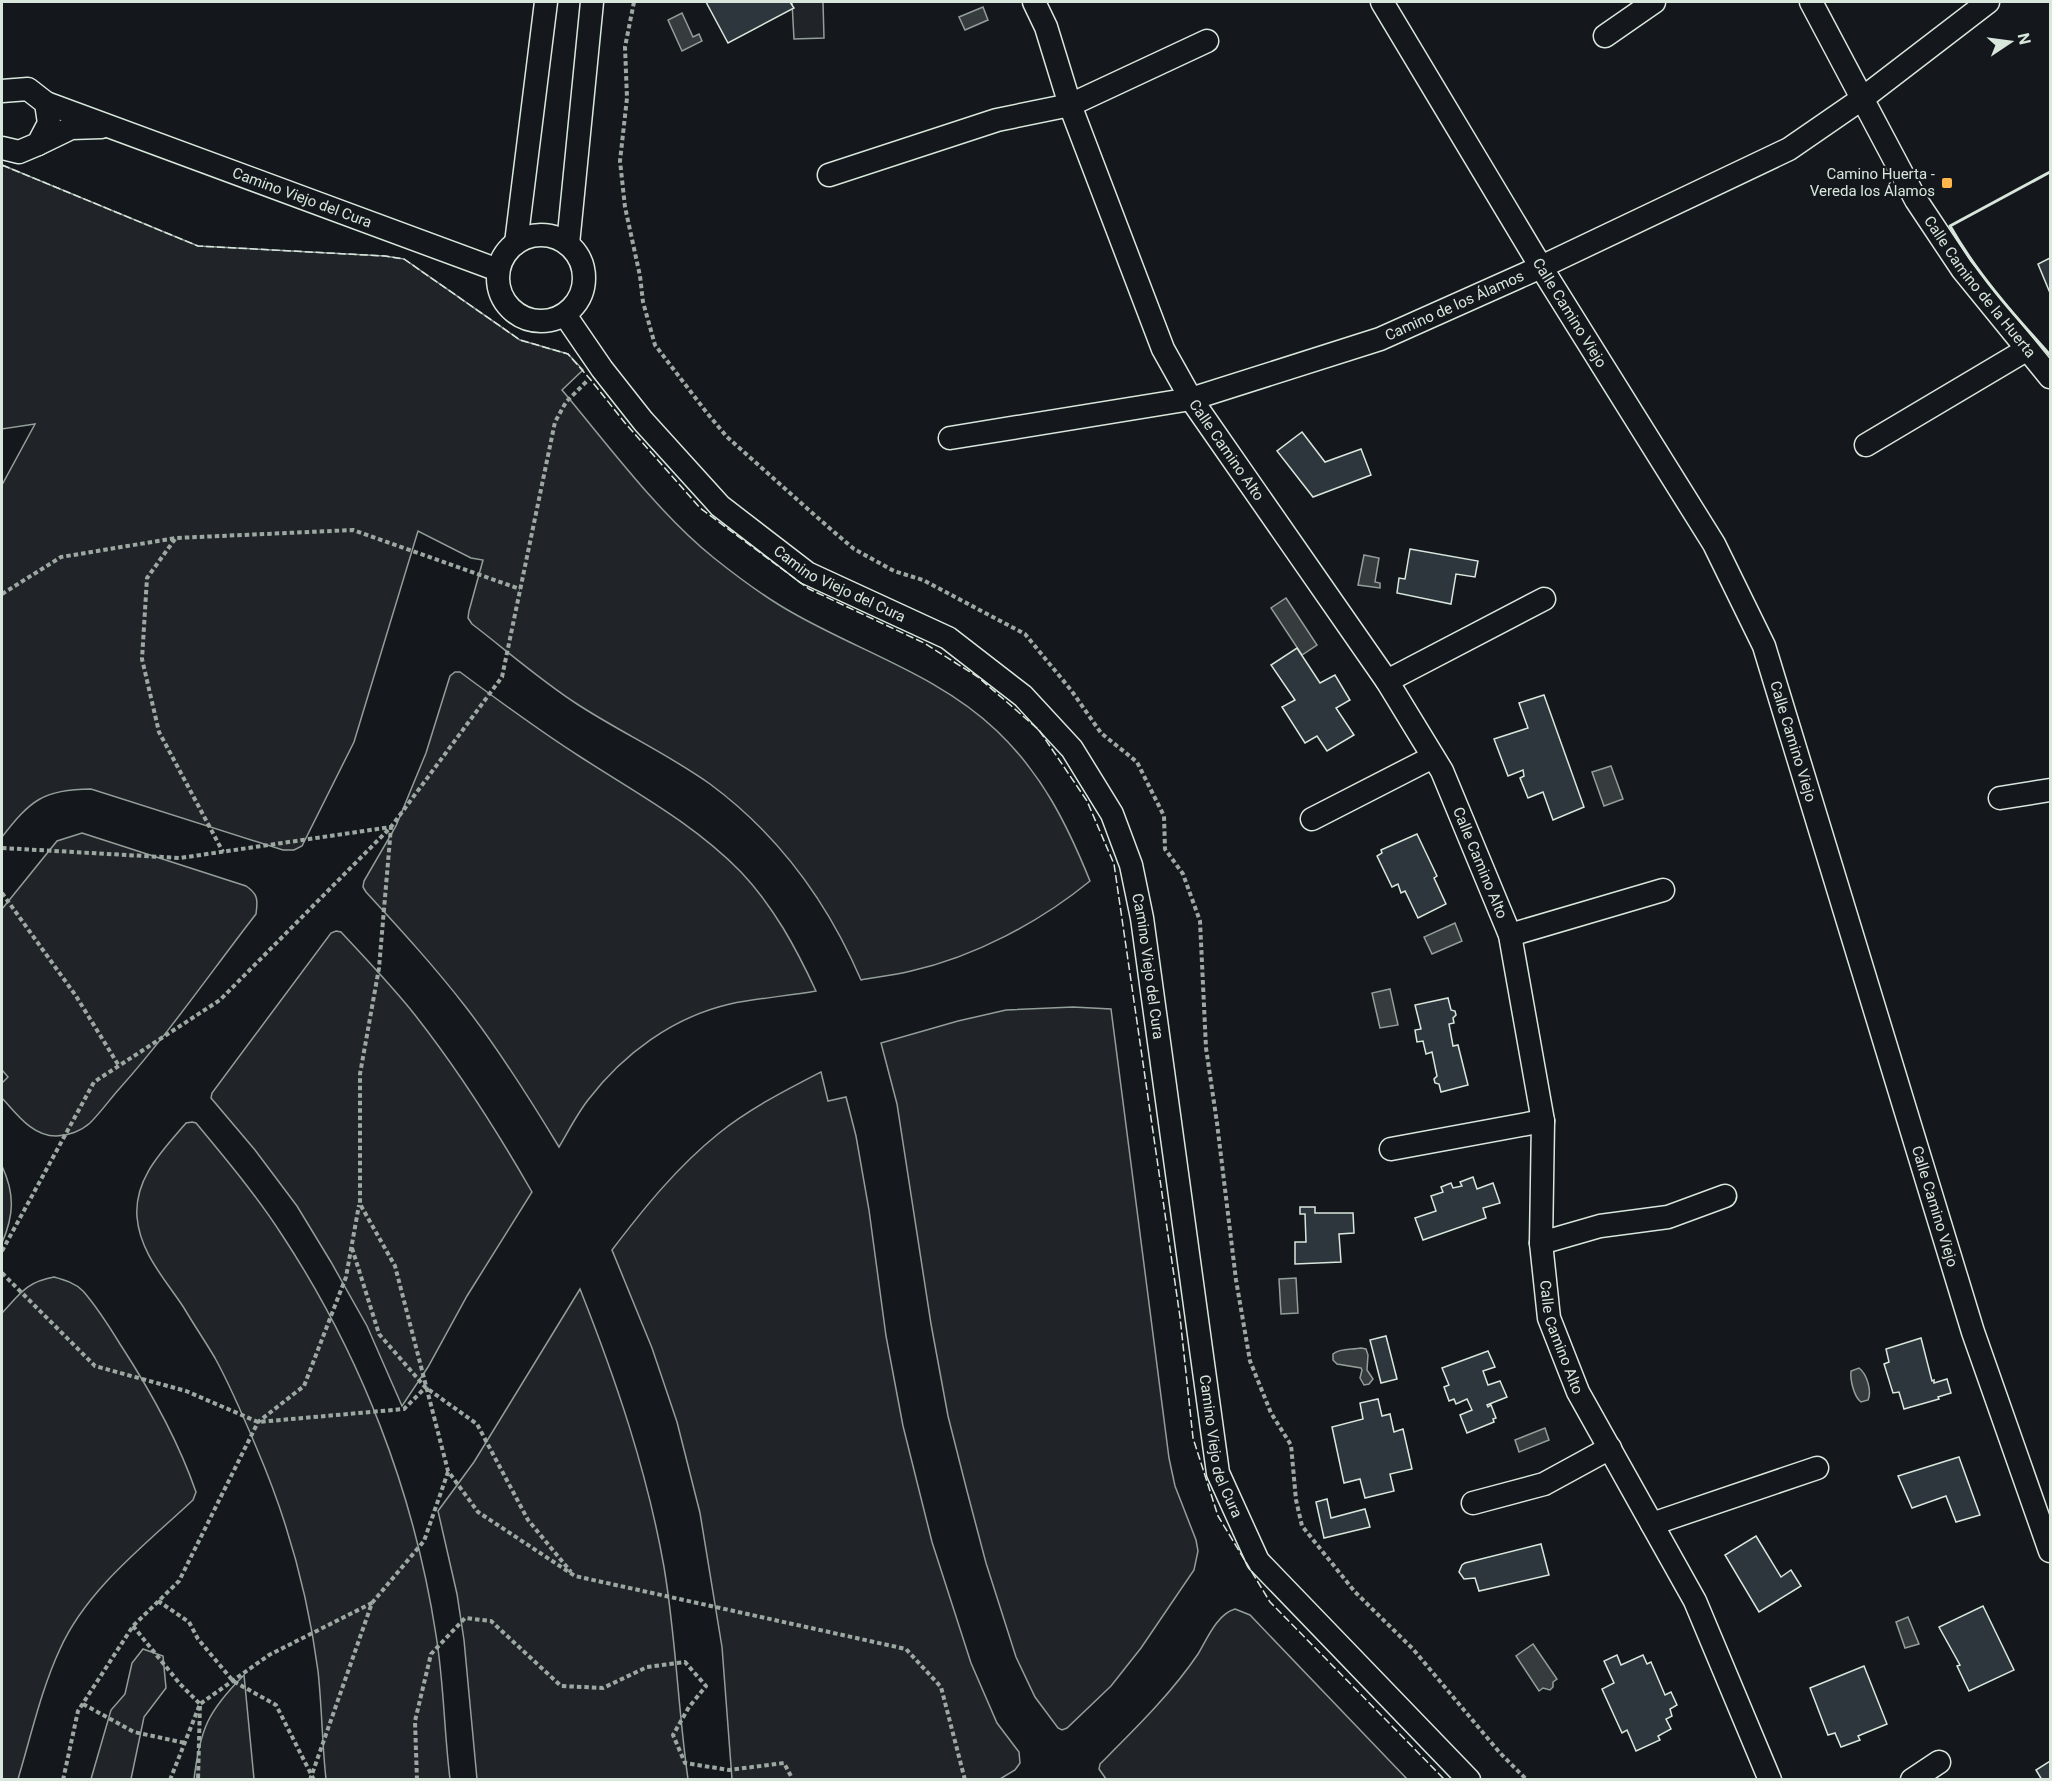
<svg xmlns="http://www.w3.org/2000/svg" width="2052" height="1781" font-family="Roboto,sans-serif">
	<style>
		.green { fill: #202428; stroke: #939e99; stroke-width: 1.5 }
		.water { fill: #363b3e; stroke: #939e99; stroke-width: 1.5 }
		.building { fill: #2c363c; stroke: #d8e6dc; stroke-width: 1.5 }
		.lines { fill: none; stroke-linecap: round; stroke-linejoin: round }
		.minor-casing { stroke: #d8e6dc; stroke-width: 25 }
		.path { stroke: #9da8a2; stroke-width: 4; stroke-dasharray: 4.5 3; stroke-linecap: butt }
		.minor { stroke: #14181c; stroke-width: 22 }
		.fence { stroke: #d8e6dc; stroke-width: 1.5; stroke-dasharray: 8 3; stroke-linecap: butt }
		.wall { stroke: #d8e6dc; stroke-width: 3 }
		.poi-dot { fill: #ffb74d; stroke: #14181c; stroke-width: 2 }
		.labels { text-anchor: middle; stroke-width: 4.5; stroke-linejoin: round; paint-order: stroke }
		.poi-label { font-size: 15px; fill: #d8e6dc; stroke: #14181c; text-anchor: end }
		.street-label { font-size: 15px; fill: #d8e6dc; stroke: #14181c }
	</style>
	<rect width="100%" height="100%" fill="#14181c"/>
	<g class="green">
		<path d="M792 2H823L824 38 794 39Z"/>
		<path d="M2 165 198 246 385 256 404 259 520 340 568 354 583 370 562 390C608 445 659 514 714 558 739 578 766 598 793 613 861 652 940 676 997 731 1042 774 1067 824 1090 881 1040 922 974 957 911 971 895 975 878 977 861 980 828 903 779 835 710 784 668 754 620 732 577 704 540 680 506 650 472 624L468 618 469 611 483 560 471 558 418 531 354 742 302 846 294 850H283L91 789C43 789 30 801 2 837V485L35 424 2 429Z"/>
		<path d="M455 672H460C499 701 538 730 579 756 636 793 693 823 741 872 774 907 796 948 816 991 788 996 758 998 730 1004 673 1017 623 1054 588 1100 577 1114 568 1132 559 1147 530 1099 500 1051 465 1006 434 966 400 929 366 892L363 887 364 881 396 826 426 753 450 676Z"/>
		<path d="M82 833 246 886C258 894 258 900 256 914 211 972 169 1033 120 1088 110 1099 101 1112 90 1123 81 1131 68 1136 56 1136 32 1136 17 1114 2 1098V1083L8 1077 2 1070V909L57 841Z"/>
		<path d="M336 931 341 932C366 959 392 986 415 1015 459 1071 497 1131 532 1192L467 1296 428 1367 402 1406 367 1326 331 1262 297 1206 255 1150 211 1098 212 1093 331 933Z"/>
		<path d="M1073 1007 1111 1009 1169 1458 1175 1486 1196 1540 1198 1551 1194 1570 1141 1648 1111 1686 1067 1728 1062 1730 1058 1728 1035 1697 1016 1657 986 1563 967 1491 948 1416 931 1324 897 1104 881 1043 958 1021 1006 1010Z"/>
		<path d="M821 1072 828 1101 846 1097 856 1136 869 1210 886 1336 903 1426 932 1542 971 1663 997 1723 1019 1752 1020 1763 1015 1770 1000 1779H732L722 1647 700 1513 677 1422 652 1348 612 1250C644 1208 677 1167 718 1134 749 1109 786 1090 821 1072Z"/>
		<path d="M192 1122 196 1123C226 1159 256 1195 282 1235 361 1355 414 1492 436 1635 444 1683 444 1731 450 1779H326C322 1744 322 1707 318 1671 308 1595 287 1519 257 1449 244 1418 231 1387 215 1358 205 1341 194 1325 184 1308 165 1279 140 1253 137 1217 134 1178 163 1150 186 1123Z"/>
		<path d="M2 1166C15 1194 14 1215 2 1243Z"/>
		<path d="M54 1277C65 1280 75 1283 83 1291 97 1307 109 1326 120 1344 150 1390 178 1440 196 1492L193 1500C145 1545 87 1589 60 1649 41 1690 31 1736 18 1779H2V1313C20 1294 26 1282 54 1277Z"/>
		<path d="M580 1289C616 1380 647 1471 664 1567 676 1638 678 1709 688 1779H477L464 1640 457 1594 438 1511 474 1462Z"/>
		<path d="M1235 1609 1250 1615 1407 1779H1106L1099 1769 1100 1764C1134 1730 1171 1694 1198 1654 1207 1639 1217 1614 1235 1609Z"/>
		<path d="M143 1649 163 1656 166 1688 144 1717 131 1779H91L111 1710 125 1694 132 1663Z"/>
		<path d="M244 1675 254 1779H194C200 1729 208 1711 244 1675Z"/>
	</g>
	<g class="water">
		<path d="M983 7 988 20 965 30 959 17Z"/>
		<path d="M682 13 693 37 699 34 702 41 682 51 668 20Z"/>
		<path d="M1364 555 1379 558 1375 582 1380 583V588L1358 585Z"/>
		<path d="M1286 598 1317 645 1302 655 1271 608Z"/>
		<path d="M1611 766 1623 799 1604 806 1592 772Z"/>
		<path d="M1455 923 1462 941 1432 954 1424 937Z"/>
		<path d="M1390 989 1398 1025 1380 1028 1372 993Z"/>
		<path d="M1296 1278 1298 1313 1281 1314 1279 1279Z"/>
		<path d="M1361 1348 1366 1349 1368 1355 1367 1370 1373 1379 1369 1384 1364 1385 1360 1378 1362 1370 1361 1368 1337 1364 1333 1360V1354C1340 1348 1352 1350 1361 1348Z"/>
		<path d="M1859 1368C1867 1374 1872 1391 1868 1400L1861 1402C1854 1397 1850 1380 1851 1371Z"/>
		<path d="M1545 1428 1549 1440 1519 1452 1515 1440Z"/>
		<path d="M1908 1617 1919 1644 1905 1648 1896 1622Z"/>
		<path d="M1533 1644 1557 1679 1553 1682V1687L1550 1690 1543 1688 1539 1691 1516 1656Z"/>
	</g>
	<g class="building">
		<path d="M706 2H790L794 8 728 43Z"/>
		<path d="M2050 258V293L2038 264Z"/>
		<path d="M1302 432 1325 462 1361 449 1371 475 1313 497 1277 451Z"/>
		<path d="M1410 549 1478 561 1475 577 1456 574 1451 604 1397 593 1399 578 1405 579Z"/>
		<path d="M1297 648 1320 683 1335 675 1350 700 1336 708 1354 735 1327 751 1317 736 1305 743 1282 707 1295 700 1271 665Z"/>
		<path d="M1544 695 1584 807 1553 820 1543 792 1528 798 1520 778 1524 776 1523 770 1508 776 1494 739 1528 728 1519 703Z"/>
		<path d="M1417 834 1437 876 1434 878 1446 904 1418 918 1405 891 1401 893 1398 884 1392 887 1377 856 1382 853 1381 850Z"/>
		<path d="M1448 998 1451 1010 1455 1011 1456 1015 1453 1018 1454 1023 1449 1024 1453 1046 1458 1045 1468 1085 1441 1092 1439 1084 1435 1083 1434 1079 1437 1076 1432 1052 1426 1054 1423 1041 1417 1042 1415 1030 1421 1029 1415 1005Z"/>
		<path d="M1473 1177 1477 1189 1493 1183 1500 1203 1483 1208 1486 1218 1423 1240 1415 1218 1436 1211 1431 1196 1443 1192 1441 1187 1451 1183 1453 1188 1462 1186 1460 1182Z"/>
		<path d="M1300 1207H1315V1213H1353L1354 1233 1339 1234 1341 1262 1295 1264V1242H1306L1305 1214H1300Z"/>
		<path d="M1386 1336 1397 1379 1381 1383 1370 1340Z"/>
		<path d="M1921 1338 1932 1381 1934 1380V1383L1947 1379 1951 1393 1938 1397 1939 1399 1904 1409 1899 1392 1893 1393 1884 1364 1889 1362 1886 1349Z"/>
		<path d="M1488 1351 1495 1367 1483 1371 1488 1385 1500 1381 1507 1397 1487 1405 1488 1407 1491 1405 1496 1418 1493 1419 1494 1422 1467 1433 1460 1415 1472 1410 1467 1399 1456 1404 1454 1399 1449 1401 1444 1387 1449 1385 1442 1368Z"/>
		<path d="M1378 1399 1382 1416 1390 1414 1394 1432 1403 1429 1412 1469 1390 1474 1394 1491 1365 1498 1360 1479 1344 1483 1332 1427 1363 1419 1360 1403Z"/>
		<path d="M1959 1457 1980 1515 1956 1522 1946 1496 1912 1508 1898 1476Z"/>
		<path d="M1327 1499 1331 1518 1365 1509 1370 1527 1324 1538 1316 1502Z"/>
		<path d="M1756 1536 1781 1577 1791 1570 1801 1586 1759 1612 1725 1555Z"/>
		<path d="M1541 1544 1549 1575 1479 1591 1475 1578 1464 1579 1459 1572 1462 1565 1465 1563Z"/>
		<path d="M1983 1606 2014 1670 1969 1691 1957 1666 1960 1665 1939 1627Z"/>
		<path d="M1617 1655 1621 1665 1643 1655 1647 1664 1651 1662 1665 1695 1671 1692 1677 1705 1670 1709 1672 1716 1666 1719 1671 1729 1658 1736 1660 1740 1636 1751 1627 1730 1622 1733 1602 1689 1614 1683 1604 1661Z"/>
		<path d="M1864 1666 1887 1724 1858 1736 1860 1740 1841 1747 1835 1733 1828 1735 1810 1688Z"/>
		<path d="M2050 1761V1780H2042L2036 1770Z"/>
	</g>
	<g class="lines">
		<defs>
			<g id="minor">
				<path id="s1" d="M1034 2 1046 27 1070 105 1163 349 1191 399 1387 681 1442 771 1510 935 1543 1121 1541 1243 1549 1318 1578 1392 1695 1601 1770 1780"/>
				<path id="s2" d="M1382 2 1541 267 1714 544 1764 646 1973 1332 2050 1551"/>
				<path id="s3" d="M1811 2 1916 200 1962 269 2050 377"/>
				<path d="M1605 36 1654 2"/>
				<path d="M2 91 28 89 46 103 49 123 38 144 19 152 2 148"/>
				<path id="s4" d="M46 103 498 270"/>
				<path d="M38 144 71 128 101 127"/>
				<path d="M829 175 997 120 1070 105 1207 41"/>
				<circle cx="541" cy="278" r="43"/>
				<path d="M516 243 546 2"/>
				<path d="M568 244 592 2"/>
				<path id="s5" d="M565 315 602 369 643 421 720 506 807 573 948 638 1023 696 1072 749 1112 814 1131 865 1142 918 1218 1473 1258 1561 1469 1780"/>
				<path id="s6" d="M950 438 1191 399 1380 339 1541 267 1789 149 1863 98 1988 2"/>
				<path d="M1866 445 2026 350"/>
				<path d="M1387 681 1544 599"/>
				<path d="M2000 798 2050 790"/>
				<path d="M1312 819 1433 757"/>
				<path d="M1510 935 1663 890"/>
				<path d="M1391 1149 1543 1121"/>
				<path d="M1541 1243 1600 1226 1668 1217 1725 1196"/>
				<path d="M1473 1503 1544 1484 1610 1448"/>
				<path d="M1652 1524 1817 1468"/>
				<path d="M1912 1780 1939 1762"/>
			</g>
		</defs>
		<use href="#minor" class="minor-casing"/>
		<g class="path">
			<path d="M634 2 625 47 627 98 620 161 625 207 640 276 643 302 655 345 707 413 727 437 827 526 854 549 894 571 923 580 1025 634 1071 690 1101 733 1137 762 1164 816 1165 849 1183 874 1200 921 1206 1048 1217 1123 1236 1280 1250 1361 1271 1413 1291 1445 1296 1500 1302 1526 1355 1592 1413 1649 1500 1753 1527 1780"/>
			<path d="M175 539 147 578 142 659 159 732 223 852"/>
			<path d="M2 594 61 557 176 538 353 530 520 589"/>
			<path d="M2 848 180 858 391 827 379 968 360 1074V1204L395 1266 448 1471 478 1512 575 1576 906 1649 941 1687 965 1780"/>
			<path d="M2 893 76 996 119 1066"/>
			<path d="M352 1248 379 1334 425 1387 477 1424 528 1520 571 1572"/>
			<path d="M2 1251 94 1082 220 1000 391 827 502 677 555 422 566 402 587 381"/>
			<path d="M2 1273 95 1366 186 1391 258 1422 404 1409 425 1388"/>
			<path d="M158 1601 189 1622 198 1639 233 1681 276 1705 314 1780"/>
			<path d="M133 1626 180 1684 200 1704 198 1780"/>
			<path d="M83 1704 134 1732 185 1743"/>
			<path d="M63 1780 78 1711 133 1626 179 1581 258 1422 304 1386 346 1277 359 1205"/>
			<path d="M170 1780 200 1704 269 1655 372 1603"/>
			<path d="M310 1780 372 1603 424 1541 448 1472"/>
			<path d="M417 1780 415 1721 431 1654 465 1618 491 1621 561 1686 603 1688 647 1667 685 1662 706 1686 689 1707 673 1735 685 1763 729 1770 784 1763 793 1780"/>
		</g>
		<use href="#minor" class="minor"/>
		<path class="fence" d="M2 165 198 246 385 256 404 259 520 340 568 354 590 379 625 423 700 508 809 589 924 643 978 677 1039 730 1087 801 1114 864 1180 1317 1193 1438 1218 1516 1270 1602 1445 1780"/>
		<path class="wall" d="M2050 172 1950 226C1977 274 2014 315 2050 355"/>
	</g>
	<rect class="poi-dot" x="1941" y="177" width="12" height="12" rx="3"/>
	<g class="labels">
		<g class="poi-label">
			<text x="1935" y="179">Camino Huerta -<tspan x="1935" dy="17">Vereda los Álamos</tspan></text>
		</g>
		<g class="street-label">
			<text dy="5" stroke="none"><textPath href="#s4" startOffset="273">Camino Viejo del Cura</textPath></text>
			<text dy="5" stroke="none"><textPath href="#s3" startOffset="332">Calle Camino de la Huerta</textPath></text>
			<text dy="5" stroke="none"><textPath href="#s6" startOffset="524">Camino de los Álamos</textPath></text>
			<text dy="5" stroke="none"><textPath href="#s2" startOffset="363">Calle Camino Viejo</textPath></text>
			<text dy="5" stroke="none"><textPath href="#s1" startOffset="490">Calle Camino Alto</textPath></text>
			<text dy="5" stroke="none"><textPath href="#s5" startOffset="390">Camino Viejo del Cura</textPath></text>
			<text dy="5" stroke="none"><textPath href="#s2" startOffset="849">Calle Camino Viejo</textPath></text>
			<text dy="5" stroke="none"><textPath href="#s1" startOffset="976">Calle Camino Alto</textPath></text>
			<text dy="5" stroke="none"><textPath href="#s5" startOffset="912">Camino Viejo del Cura</textPath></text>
			<text dy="5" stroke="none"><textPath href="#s2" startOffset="1335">Calle Camino Viejo</textPath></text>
			<text dy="5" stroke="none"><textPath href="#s1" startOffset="1462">Calle Camino Alto</textPath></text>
			<text dy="5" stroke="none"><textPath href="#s5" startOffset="1398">Camino Viejo del Cura</textPath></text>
		</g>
	</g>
	<rect width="2052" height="1781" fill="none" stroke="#d8e6dc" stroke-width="6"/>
	<g transform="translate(2010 42) rotate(77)" stroke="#14181c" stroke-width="4.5" paint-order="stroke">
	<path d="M0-4.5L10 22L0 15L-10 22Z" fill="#d8e6dc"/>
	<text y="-9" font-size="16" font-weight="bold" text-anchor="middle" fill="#d8e6dc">N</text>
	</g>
</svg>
